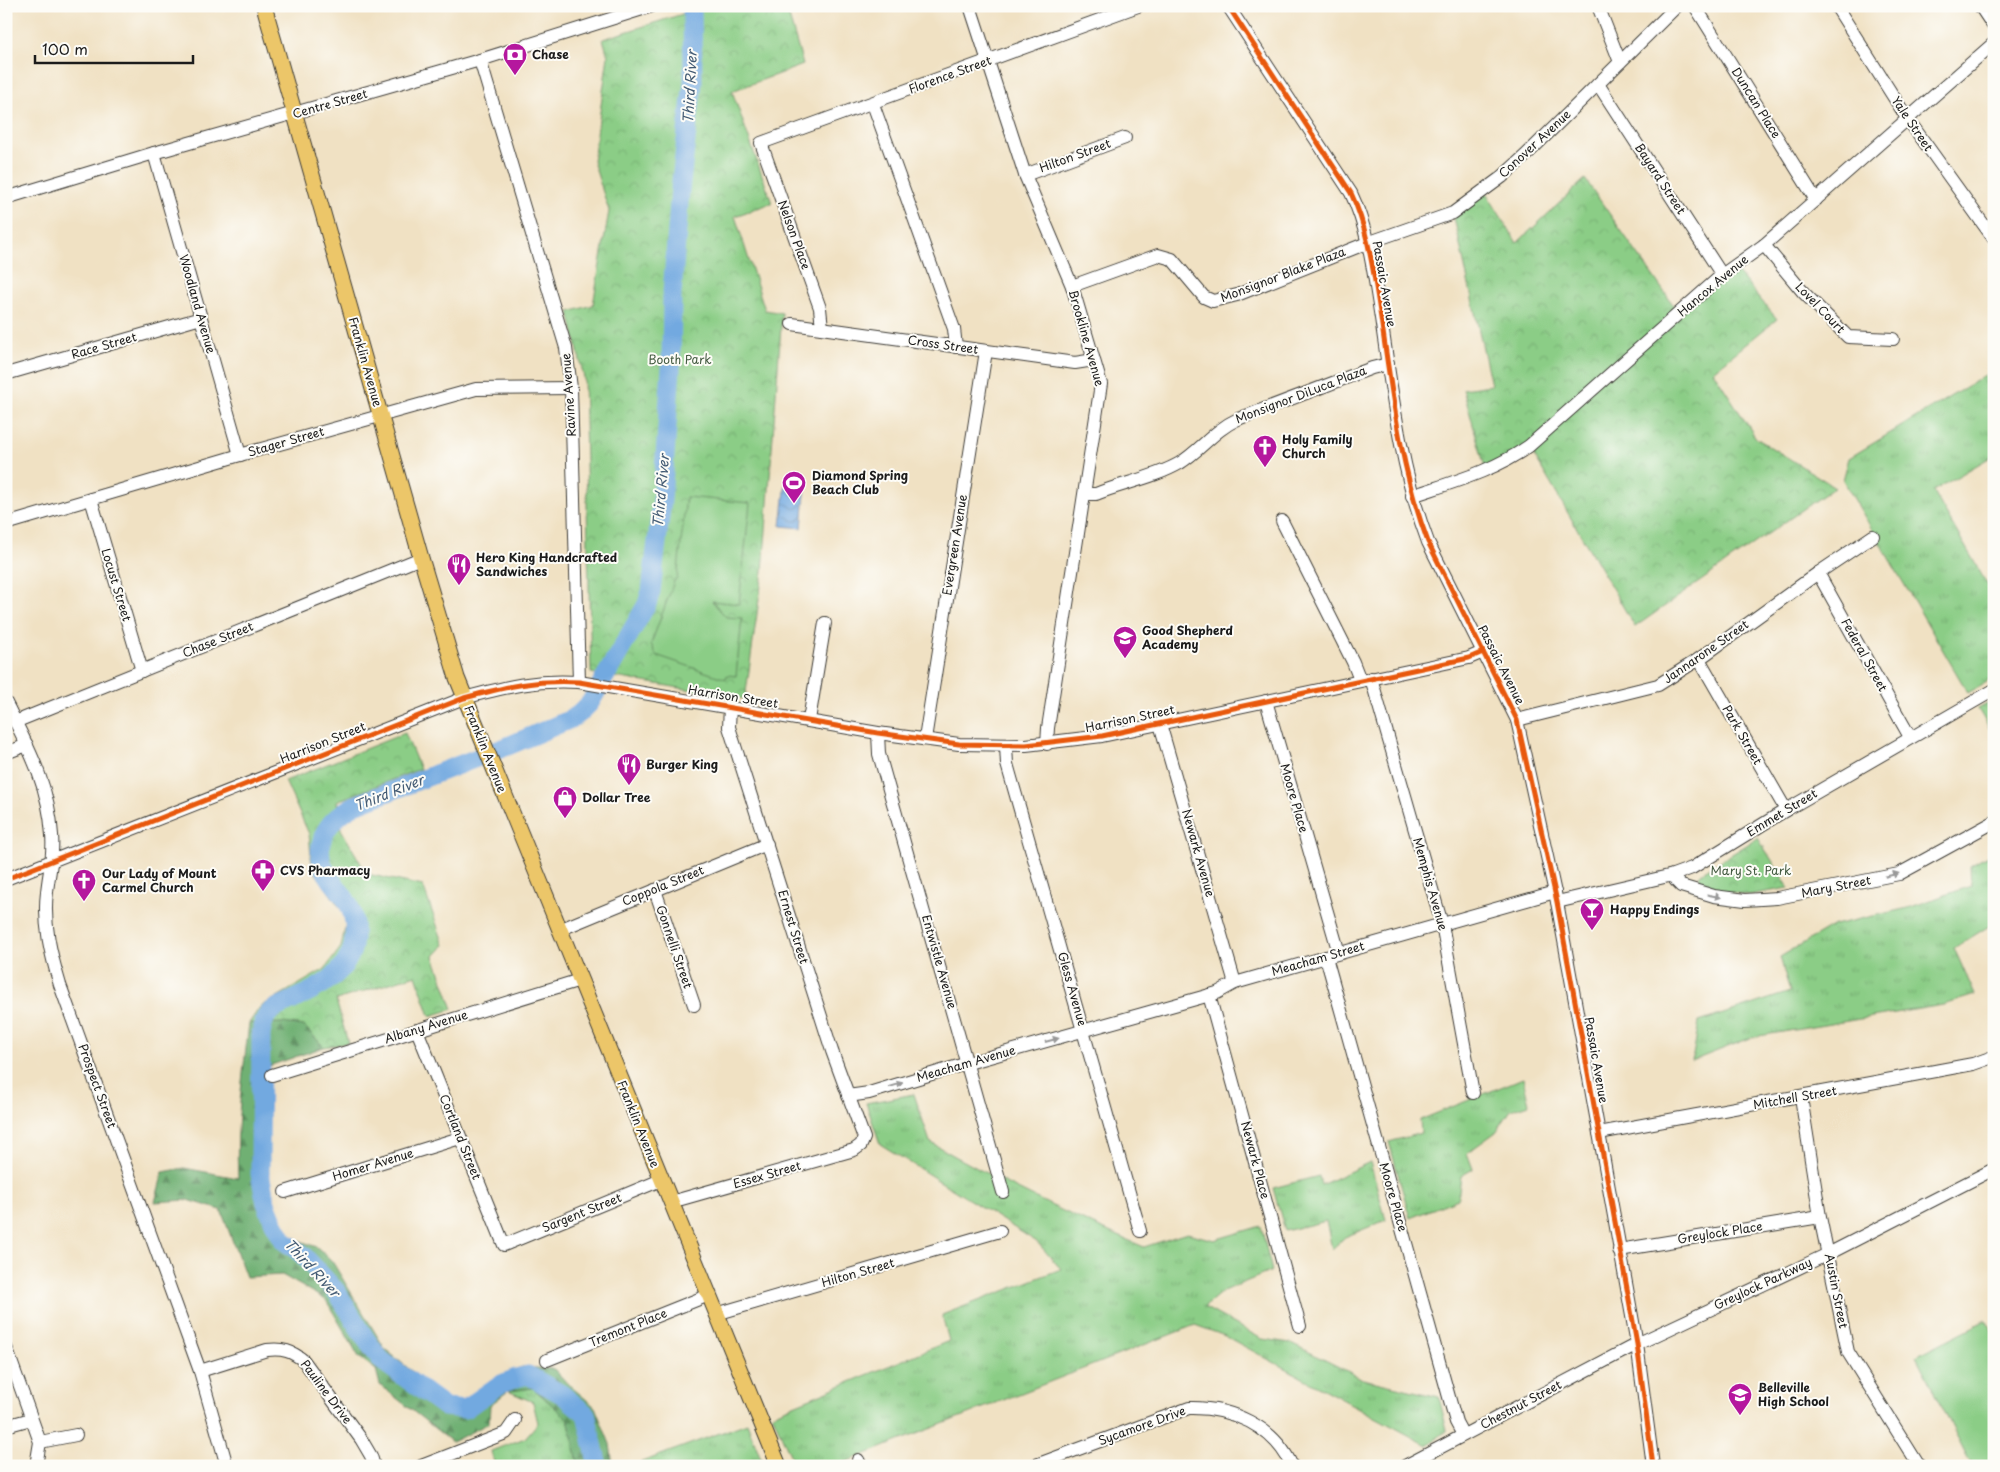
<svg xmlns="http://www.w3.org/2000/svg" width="2000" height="1472" font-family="'Playpen Sans',sans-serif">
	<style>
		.grass { fill: url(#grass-tufts); stroke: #547451 }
		.forest { fill: url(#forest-firs); stroke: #466648 }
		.park { fill: url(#park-crowns); stroke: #547451 }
		.garden { fill: #8bcd86; stroke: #547451 }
		.water { fill: url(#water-waves); stroke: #47627e }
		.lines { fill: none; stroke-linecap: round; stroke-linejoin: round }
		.river { stroke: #72a9e0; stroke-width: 19 }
		.minor-casing { stroke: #3c3a35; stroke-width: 14 }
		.major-casing { stroke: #3c3a35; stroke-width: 17 }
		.minor { stroke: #fff; stroke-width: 12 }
		.major { stroke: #ecc669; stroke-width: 15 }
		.cycleway-casing { stroke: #fdfcf7; stroke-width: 8 }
		.cycleway { stroke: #e8590c; stroke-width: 5 }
		.oneway { fill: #999 }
		.labels { text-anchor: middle; stroke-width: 4; stroke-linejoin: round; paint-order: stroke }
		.poi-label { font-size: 12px; font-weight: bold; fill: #1c1c1c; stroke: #fdfcf7; text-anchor: start }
		.street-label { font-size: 12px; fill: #1c1c1c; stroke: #fdfcf7 }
		.park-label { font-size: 12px; fill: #435a41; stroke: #fdfcf7 }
		.water-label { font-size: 14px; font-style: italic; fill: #435b74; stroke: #fdfcf7 }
	</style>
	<defs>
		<pattern id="grass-tufts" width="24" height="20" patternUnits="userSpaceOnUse" patternTransform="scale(1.25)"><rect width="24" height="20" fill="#8bcd86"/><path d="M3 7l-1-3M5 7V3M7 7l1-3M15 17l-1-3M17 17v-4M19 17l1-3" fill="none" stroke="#77af73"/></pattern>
		<pattern id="forest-firs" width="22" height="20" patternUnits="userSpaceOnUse" patternTransform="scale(1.25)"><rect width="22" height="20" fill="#70b073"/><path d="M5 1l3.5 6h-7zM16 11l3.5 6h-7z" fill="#5b8e5e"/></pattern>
		<pattern id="park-crowns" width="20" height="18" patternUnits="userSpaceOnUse" patternTransform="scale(1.25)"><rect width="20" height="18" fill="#8bcd86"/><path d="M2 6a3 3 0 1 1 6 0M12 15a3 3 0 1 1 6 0" fill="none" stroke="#77af73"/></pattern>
		<pattern id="water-waves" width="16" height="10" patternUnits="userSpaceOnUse" patternTransform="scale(1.25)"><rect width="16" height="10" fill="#72a9e0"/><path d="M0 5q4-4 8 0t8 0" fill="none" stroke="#5d89b5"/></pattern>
	</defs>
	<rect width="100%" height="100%" fill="#fdfcf7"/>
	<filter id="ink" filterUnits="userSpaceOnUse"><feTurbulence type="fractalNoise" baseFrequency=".02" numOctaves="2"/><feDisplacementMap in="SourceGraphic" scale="10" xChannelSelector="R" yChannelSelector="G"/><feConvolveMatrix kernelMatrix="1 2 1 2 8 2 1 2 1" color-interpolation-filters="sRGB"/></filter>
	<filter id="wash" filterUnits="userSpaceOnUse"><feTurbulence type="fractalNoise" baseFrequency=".0096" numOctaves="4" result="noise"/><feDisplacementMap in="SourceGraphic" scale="20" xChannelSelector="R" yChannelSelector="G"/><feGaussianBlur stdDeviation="1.12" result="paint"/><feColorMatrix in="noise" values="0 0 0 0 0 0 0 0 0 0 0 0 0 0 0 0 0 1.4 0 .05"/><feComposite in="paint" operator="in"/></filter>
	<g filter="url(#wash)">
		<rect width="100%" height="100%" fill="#f0e1c3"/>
		<g class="grass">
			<path d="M1994 370V455L1933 491 1994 596V678L1968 693 1843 480 1849 458Z"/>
			<path d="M1994 700V736L1978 709Z"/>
			<path d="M1994 852V923L1954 948 1975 995 1943 1005 1753 1037 1692 1061 1699 1022 1790 992 1780 957 1834 925 1908 908 1971 886 1970 866Z"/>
			<path d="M1523 1078 1529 1104 1511 1110 1496 1132 1467 1153 1473 1169 1461 1176 1458 1199 1410 1218 1389 1142 1421 1133 1420 1120Z"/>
			<path d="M914 1094 930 1142C999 1182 1071 1216 1144 1247L1187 1233 1214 1240 1261 1226 1272 1271 1223 1291 1204 1307 1262 1339 1291 1343 1363 1379 1439 1397 1447 1431 1427 1445 1225 1336 1195 1325 835 1466H795L772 1414 949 1341 942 1315 1061 1269 1037 1242 880 1144 866 1103Z"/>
			<path d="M1370 1162 1386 1220 1345 1237 1332 1249 1326 1221 1285 1231 1273 1188 1319 1176 1321 1185Z"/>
			<path d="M533 1388 568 1419 579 1466H495L491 1451 525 1438 538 1423 533 1402 508 1391Z"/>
			<path d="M747 1423 764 1466H631Z"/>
		</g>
		<path class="forest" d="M249 1023H283L304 1026 324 1047 266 1067 260 1072V1174L266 1203 275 1225 295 1239 317 1247 332 1261 385 1349 444 1398 464 1401 482 1392 498 1376 522 1367 554 1369 568 1384 595 1407 610 1444 613 1466H579L568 1419 533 1388 508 1391 490 1405 489 1423 452 1442 380 1385 376 1370 359 1357 326 1300 282 1275 246 1277 221 1210 188 1200 155 1202 163 1172 184 1168 238 1178C235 1126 243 1075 249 1023Z"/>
		<g class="park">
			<path d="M708 6H786L803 65 732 91 772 203 735 216 765 310 782 313 763 571 745 699 591 673 584 378 569 312 593 305 609 211 593 161 608 56 603 39Z"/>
			<path d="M1585 179 1679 313 1733 267 1777 319 1713 371 1756 438 1835 487 1635 627 1529 447 1486 471 1463 389 1491 385 1453 213 1484 189 1517 243Z"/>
			<path d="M405 733 420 769 337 801 341 829 367 874 423 886 444 945 434 956 453 1009 430 1016 416 975 336 1000 348 1043 324 1047 304 1026 283 1023H249L260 1007 325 969 341 947 347 918 312 868 309 834 285 781Z"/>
			<path d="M1758 838 1789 888 1749 895 1705 888 1700 882 1699 876 1701 873Z"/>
		</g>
		<g class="garden">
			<path d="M686 497 750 503 739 604 712 601 726 617 742 618 736 676 727 675 726 679 656 655 651 644 675 579H677Z"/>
			<path d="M1986 1320 1994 1334V1466H1972L1916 1356Z"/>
		</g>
		<path class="water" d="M798 480 806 483 802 528 781 526 786 481Z"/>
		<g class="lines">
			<path class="river" d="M598 1466 586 1414 563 1395 528 1375 516 1378 499 1385 465 1409 445 1407 381 1360 365 1338 337 1292 302 1254 284 1241 275 1225 266 1203 260 1174 261 1035C262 1028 263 1019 269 1013 274 1008 282 1005 289 1002 314 990 346 976 353 946 355 934 355 919 350 908 347 898 337 888 331 880 308 848 325 821 355 805L508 746 571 719 579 714 590 703 647 604 651 591 662 500 671 368 672 294 680 190 693 82 692 6"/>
		</g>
	</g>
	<g filter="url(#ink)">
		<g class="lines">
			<defs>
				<g id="minor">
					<path d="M970 6 1025 175 1072 286 1101 384 1048 728 1047 744"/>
					<path d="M1228 6 1351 193C1369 231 1374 276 1381 318 1392 393 1401 471 1428 542L1517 720 1557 902 1599 1133 1637 1344 1653 1466"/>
					<path d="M1598 6 1620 62"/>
					<path d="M1695 6 1816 200"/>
					<path d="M1836 6 1907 118 1994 239"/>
					<path d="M1980 6 1994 27"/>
					<path d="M480 60 566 348 571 388 579 682"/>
					<path d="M1598 84 1722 275"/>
					<path d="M873 104 954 329 956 347"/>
					<path d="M154 153 240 455"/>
					<path d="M1025 175 1125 138"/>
					<path d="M6 198 154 153 480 60 652 6"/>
					<path d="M1764 245 1803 292 1848 337 1893 339"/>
					<path d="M1072 286 1158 255 1172 259 1204 297 1213 301 1237 295 1367 243 1453 213 1502 177 1525 156 1677 6"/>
					<path d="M792 324 1075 363 1094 360"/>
					<path d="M822 328 820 308 761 143 1138 6"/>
					<path d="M6 374 201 318"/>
					<path d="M1085 494H1096C1123 483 1154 478 1180 463 1201 450 1214 430 1238 419L1372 368 1388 364"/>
					<path d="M1412 496C1453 482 1494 471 1529 446L1722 275 1764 245 1994 43"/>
					<path d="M91 499 142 671"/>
					<path d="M1282 521 1353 662 1360 680"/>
					<path d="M6 524 240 455 476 389 571 388"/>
					<path d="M1818 573 1910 737"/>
					<path d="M1699 659 1786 810"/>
					<path d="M1371 678 1442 924 1473 1093"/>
					<path d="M1266 701 1339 953"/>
					<path d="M6 703C28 747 49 785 52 835 54 857 49 871 47 892 43 924 51 955 60 985L200 1371 227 1466"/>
					<path d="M809 720 825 623"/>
					<path d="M1517 720 1658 685 1699 659 1818 573 1873 536"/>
					<path d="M15 722 421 558"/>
					<path d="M1160 724 1235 983"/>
					<path d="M878 733 879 754 1003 1192"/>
					<path d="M925 739 986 351"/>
					<path d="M1006 746 1007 764 1140 1231"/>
					<path d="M6 753 27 745"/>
					<path d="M1673 875 1675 880 1681 886 1714 896 1745 900 1777 898 1899 874 1994 822"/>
					<path d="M6 879 464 698C505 687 536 679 579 682L878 733 959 744 1026 745 1102 736 1469 658 1483 652"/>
					<path d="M655 890 694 1005"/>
					<path d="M1557 902 1673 875 1692 868 1786 810 1994 690"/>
					<path d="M559 930 767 844"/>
					<path d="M1326 957 1456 1422 1463 1435"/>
					<path d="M1209 995 1300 1326"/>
					<path d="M417 1030 504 1245 661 1180"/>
					<path d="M272 1075 580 980"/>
					<path d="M848 1096 869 1093 968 1063 1217 993 1235 983 1555 892"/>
					<path d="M1801 1097 1820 1217 1848 1352 1919 1466"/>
					<path d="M1599 1133 1973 1064 1990 1058"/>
					<path d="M285 1192 460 1138"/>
					<path d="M671 1202 854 1150 861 1145 864 1138 832 1051 729 727 730 707"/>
					<path d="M1619 1250 1820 1217"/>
					<path d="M716 1314 1000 1231"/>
					<path d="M6 1347 40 1442 36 1466"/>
					<path d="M547 1360 709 1295"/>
					<path d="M200 1371 267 1350C282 1348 292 1351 304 1361L361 1439 371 1456 374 1466"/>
					<path d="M6 1426 31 1419"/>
					<path d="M40 1442 76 1435"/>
					<path d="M858 1460 861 1466"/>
					<path d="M421 1466 506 1433 515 1420"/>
					<path d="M1033 1466 1189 1408C1231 1407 1274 1426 1292 1466"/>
					<path d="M1405 1466 1637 1344 1828 1254 1994 1169"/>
				</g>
				<path id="major" d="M264 6 421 558 457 678 779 1466"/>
			</defs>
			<use href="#minor" class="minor-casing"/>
			<use href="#major" class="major-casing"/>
			<use href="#minor" class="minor"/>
			<use href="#major" class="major"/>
			<defs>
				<g id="cycleway">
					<path d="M1228 6 1351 193C1369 231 1374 276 1381 318 1392 393 1401 471 1428 542L1517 720 1557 902 1599 1133 1637 1344 1653 1466"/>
					<path d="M6 879 464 698C505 687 536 679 579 682L878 733 959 744 1026 745 1102 736 1469 658 1483 652"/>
				</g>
			</defs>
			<use href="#cycleway" class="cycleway-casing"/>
			<use href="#cycleway" class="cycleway"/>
		</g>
		<defs><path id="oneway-solid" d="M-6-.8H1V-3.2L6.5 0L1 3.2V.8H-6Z" transform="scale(1.25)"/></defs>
		<g class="oneway">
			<use href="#oneway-solid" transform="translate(1892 875) rotate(-14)"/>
			<use href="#oneway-solid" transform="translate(1714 896) rotate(12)"/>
			<use href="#oneway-solid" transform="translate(1052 1040) rotate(-15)"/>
			<use href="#oneway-solid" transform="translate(896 1085) rotate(-17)"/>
		</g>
	</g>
	<defs>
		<symbol id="bank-pin" viewBox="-11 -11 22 30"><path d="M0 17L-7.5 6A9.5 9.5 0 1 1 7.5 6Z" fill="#b5179e" stroke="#fdfcf7"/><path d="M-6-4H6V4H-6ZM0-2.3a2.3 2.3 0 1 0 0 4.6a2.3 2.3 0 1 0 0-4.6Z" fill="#fff"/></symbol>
		<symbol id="church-pin" viewBox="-11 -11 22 30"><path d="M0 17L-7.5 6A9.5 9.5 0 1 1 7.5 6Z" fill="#b5179e" stroke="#fdfcf7"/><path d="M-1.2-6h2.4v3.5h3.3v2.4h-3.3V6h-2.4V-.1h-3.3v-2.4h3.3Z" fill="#fff"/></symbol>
		<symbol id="stadium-pin" viewBox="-11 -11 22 30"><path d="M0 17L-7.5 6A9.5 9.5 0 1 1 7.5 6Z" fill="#b5179e" stroke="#fdfcf7"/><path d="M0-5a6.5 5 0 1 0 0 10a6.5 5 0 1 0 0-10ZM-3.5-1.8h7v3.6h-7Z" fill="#fff"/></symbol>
		<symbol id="restaurant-pin" viewBox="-11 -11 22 30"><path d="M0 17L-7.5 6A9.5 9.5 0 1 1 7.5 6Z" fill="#b5179e" stroke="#fdfcf7"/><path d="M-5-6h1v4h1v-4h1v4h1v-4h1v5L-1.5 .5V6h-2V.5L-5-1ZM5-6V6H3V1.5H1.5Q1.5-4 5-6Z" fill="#fff"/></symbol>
		<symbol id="school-pin" viewBox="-11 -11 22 30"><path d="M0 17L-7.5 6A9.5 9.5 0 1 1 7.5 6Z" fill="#b5179e" stroke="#fdfcf7"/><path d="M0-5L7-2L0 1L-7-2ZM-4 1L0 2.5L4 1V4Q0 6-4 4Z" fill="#fff"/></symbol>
		<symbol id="shop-pin" viewBox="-11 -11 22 30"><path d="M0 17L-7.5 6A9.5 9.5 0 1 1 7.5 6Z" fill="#b5179e" stroke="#fdfcf7"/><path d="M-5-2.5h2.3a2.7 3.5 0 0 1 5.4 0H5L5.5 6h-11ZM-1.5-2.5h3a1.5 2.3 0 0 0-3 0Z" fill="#fff"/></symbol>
		<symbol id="pharmacy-pin" viewBox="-11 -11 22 30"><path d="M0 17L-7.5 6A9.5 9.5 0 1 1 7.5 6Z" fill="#b5179e" stroke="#fdfcf7"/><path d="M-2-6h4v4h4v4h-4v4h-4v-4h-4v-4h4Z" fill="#fff"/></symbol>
		<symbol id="bar-pin" viewBox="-11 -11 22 30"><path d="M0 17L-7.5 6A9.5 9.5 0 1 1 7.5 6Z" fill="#b5179e" stroke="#fdfcf7"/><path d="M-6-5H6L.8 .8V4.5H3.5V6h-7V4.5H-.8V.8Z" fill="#fff"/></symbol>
	</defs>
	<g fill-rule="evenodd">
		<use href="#bank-pin" x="501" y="41" width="28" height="38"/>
		<use href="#church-pin" x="1251" y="433" width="28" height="38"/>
		<use href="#stadium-pin" x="780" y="469" width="28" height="38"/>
		<use href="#restaurant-pin" x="445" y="551" width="28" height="38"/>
		<use href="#school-pin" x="1111" y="624" width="28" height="38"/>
		<use href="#restaurant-pin" x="615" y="751" width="28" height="38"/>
		<use href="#shop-pin" x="551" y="784" width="28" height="38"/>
		<use href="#pharmacy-pin" x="249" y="857" width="28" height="38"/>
		<use href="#church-pin" x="70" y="867" width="28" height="38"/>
		<use href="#bar-pin" x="1578" y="896" width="28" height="38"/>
		<use href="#school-pin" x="1726" y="1381" width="28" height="38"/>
	</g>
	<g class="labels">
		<g class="poi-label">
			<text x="532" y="59">Chase</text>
			<text x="1282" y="444">Holy Family<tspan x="1282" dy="14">Church</tspan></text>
			<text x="812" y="480">Diamond Spring<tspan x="812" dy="14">Beach Club</tspan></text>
			<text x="476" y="562">Hero King Handcrafted<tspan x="476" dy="14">Sandwiches</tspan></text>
			<text x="1142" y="635">Good Shepherd<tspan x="1142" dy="14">Academy</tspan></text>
			<text x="646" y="769">Burger King</text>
			<text x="582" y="802">Dollar Tree</text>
			<text x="280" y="875">CVS Pharmacy</text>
			<text x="102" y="878">Our Lady of Mount<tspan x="102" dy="14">Carmel Church</tspan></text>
			<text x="1610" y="914">Happy Endings</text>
			<text x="1758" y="1392">Belleville<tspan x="1758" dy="14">High School</tspan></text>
		</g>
		<g class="street-label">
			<text transform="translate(950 75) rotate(-20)" y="4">Florence Street</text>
			<text transform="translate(1756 103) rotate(58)" y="4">Duncan Place</text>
			<text transform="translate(330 104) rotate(-16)" y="4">Centre Street</text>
			<text transform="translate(1912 124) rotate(56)" y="4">Yale Street</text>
			<text transform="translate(1535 144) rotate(-43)" y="4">Conover Avenue</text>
			<text transform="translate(1075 156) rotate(-20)" y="4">Hilton Street</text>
			<text transform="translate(1660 179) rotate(57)" y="4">Bayard Street</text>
			<text transform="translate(794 235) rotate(70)" y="4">Nelson Place</text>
			<text transform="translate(1283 275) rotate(-21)" y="4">Monsignor Blake Plaza</text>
			<text transform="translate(1384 284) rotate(80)" y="4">Passaic Avenue</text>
			<text transform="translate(1713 286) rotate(-40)" y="4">Hancox Avenue</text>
			<text transform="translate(197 304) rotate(74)" y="4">Woodland Avenue</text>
			<text transform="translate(1820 308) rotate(46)" y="4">Lovel Court</text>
			<text transform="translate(1086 338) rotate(74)" y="4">Brookline Avenue</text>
			<text transform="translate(943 345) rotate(8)" y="4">Cross Street</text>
			<text transform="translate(104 346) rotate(-16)" y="4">Race Street</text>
			<text transform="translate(365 362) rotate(74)" y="4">Franklin Avenue</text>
			<text transform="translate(569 395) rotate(-94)" y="4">Ravine Avenue</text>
			<text transform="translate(1301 395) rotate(-21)" y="4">Monsignor DiLuca Plaza</text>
			<text transform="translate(286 442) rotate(-16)" y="4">Stager Street</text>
			<text transform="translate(955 545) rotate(-81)" y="4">Evergreen Avenue</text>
			<text transform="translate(116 585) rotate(73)" y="4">Locust Street</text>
			<text transform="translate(218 640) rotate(-22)" y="4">Chase Street</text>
			<text transform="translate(1706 652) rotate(-35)" y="4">Jannarone Street</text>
			<text transform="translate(1864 655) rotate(61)" y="4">Federal Street</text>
			<text transform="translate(1501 665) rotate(63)" y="4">Passaic Avenue</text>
			<text transform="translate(733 697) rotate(9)" y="4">Harrison Street</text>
			<text transform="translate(1130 719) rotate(-12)" y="4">Harrison Street</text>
			<text transform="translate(1742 735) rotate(60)" y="4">Park Street</text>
			<text transform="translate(323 743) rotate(-22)" y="4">Harrison Street</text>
			<text transform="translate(485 749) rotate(68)" y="4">Franklin Avenue</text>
			<text transform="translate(1294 798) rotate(74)" y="4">Moore Place</text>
			<text transform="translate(1782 813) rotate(-31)" y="4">Emmet Street</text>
			<text transform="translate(1198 853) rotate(74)" y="4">Newark Avenue</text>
			<text transform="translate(1430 884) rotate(74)" y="4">Memphis Avenue</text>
			<text transform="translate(663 886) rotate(-22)" y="4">Coppola Street</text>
			<text transform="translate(1836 887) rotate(-11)" y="4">Mary Street</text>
			<text transform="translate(793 927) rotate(73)" y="4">Ernest Street</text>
			<text transform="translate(674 947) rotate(71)" y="4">Gonnelli Street</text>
			<text transform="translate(1318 959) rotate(-16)" y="4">Meacham Street</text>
			<text transform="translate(939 962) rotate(74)" y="4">Entwistle Avenue</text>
			<text transform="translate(1072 989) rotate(74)" y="4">Gless Avenue</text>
			<text transform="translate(426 1027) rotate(-17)" y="4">Albany Avenue</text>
			<text transform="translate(1596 1060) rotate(80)" y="4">Passaic Avenue</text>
			<text transform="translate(966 1064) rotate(-16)" y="4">Meacham Avenue</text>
			<text transform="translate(97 1086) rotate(70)" y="4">Prospect Street</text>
			<text transform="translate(1795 1098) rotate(-10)" y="4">Mitchell Street</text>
			<text transform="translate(638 1124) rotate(68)" y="4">Franklin Avenue</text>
			<text transform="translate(460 1137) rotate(68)" y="4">Cortland Street</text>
			<text transform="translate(1255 1160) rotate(75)" y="4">Newark Place</text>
			<text transform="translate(373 1165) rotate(-17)" y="4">Homer Avenue</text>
			<text transform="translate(767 1175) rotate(-16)" y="4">Essex Street</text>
			<text transform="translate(1393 1197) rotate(74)" y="4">Moore Place</text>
			<text transform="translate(582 1213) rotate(-22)" y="4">Sargent Street</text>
			<text transform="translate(1720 1233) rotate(-9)" y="4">Greylock Place</text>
			<text transform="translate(858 1273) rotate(-16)" y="4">Hilton Street</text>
			<text transform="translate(1763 1284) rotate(-25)" y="4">Greylock Parkway</text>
			<text transform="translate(1836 1291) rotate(79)" y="4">Austin Street</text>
			<text transform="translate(628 1328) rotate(-22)" y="4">Tremont Place</text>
			<text transform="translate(326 1392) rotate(53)" y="4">Pauline Drive</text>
			<text transform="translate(1521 1405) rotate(-28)" y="4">Chestnut Street</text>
			<text transform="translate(1142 1426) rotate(-20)" y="4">Sycamore Drive</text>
		</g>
		<g class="park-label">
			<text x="680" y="364">Booth Park</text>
			<text x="1751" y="875">Mary St. Park</text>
		</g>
		<g class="water-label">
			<text transform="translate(690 87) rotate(-87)" y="5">Third River</text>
			<text transform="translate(661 491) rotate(-85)" y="5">Third River</text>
			<text transform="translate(389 793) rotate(-22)" y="5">Third River</text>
			<text transform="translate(312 1268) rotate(47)" y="5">Third River</text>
		</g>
	</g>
	<rect width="2000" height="1472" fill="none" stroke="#fdfcf7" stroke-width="25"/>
	<path d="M35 55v8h158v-8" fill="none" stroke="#1c1c1c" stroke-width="2.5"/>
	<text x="42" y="55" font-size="15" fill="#1c1c1c" stroke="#fdfcf7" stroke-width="4" paint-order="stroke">100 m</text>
</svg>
